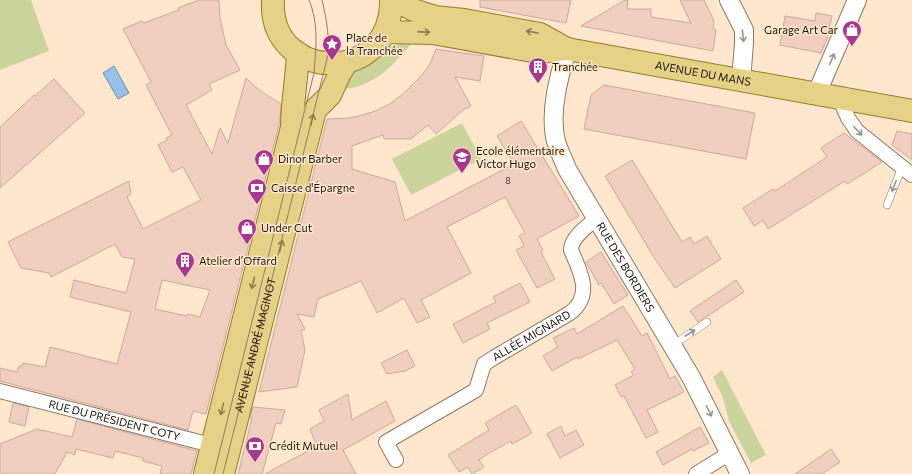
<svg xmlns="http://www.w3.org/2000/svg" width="912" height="474" font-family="Commissioner,sans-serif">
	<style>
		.green { fill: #cbd49d }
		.water { fill: #95c2e9; stroke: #718ea7 }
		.building { fill: #f0cec0; stroke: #c9a99b; fill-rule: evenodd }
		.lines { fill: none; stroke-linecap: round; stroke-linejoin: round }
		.service-casing { stroke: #8f7a63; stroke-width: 8 }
		.minor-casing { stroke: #8f7a63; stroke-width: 16 }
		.tertiary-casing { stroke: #8f7a63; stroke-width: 20 }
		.primary-casing { stroke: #957c28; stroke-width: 24 }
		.service { stroke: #fff; stroke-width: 7 }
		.minor { stroke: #fff; stroke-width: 14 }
		.tertiary { stroke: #fff; stroke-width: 18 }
		.primary { stroke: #e6d287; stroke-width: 22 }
		.tram { stroke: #8c7d6b; stroke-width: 1 }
		.oneway { stroke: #8c7d50 }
		.oneway2 { stroke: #999692 }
		.labels { text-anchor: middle; stroke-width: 3; stroke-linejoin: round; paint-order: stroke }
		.number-label { font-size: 9px; fill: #524339 }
		.poi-label { font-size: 11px; fill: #1d150c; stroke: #fee7cc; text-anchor: start }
		.street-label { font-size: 11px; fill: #1d150c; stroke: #fee7cc }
	</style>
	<rect width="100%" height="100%" fill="#fee7cc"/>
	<g class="green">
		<path d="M0 0H31L49 51 0 70Z"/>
		<path d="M414 40C396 63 373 89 341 89L352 71 368 62 387 48 405 41Z"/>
		<path d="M462 123 481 159 411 195 392 159Z"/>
		<path d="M722 370 766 455 751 463 729 421 723 398 713 377Z"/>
	</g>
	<path class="water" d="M114 66 129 93 118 99 103 73Z"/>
	<g class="building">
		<path d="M199 0H219L220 18 226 45 240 70 209 84 212 90 186 105 212 154 220 128 228 143 246 78 259 90 281 104 280 120 206 414 193 411 188 430 0 381V368L17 372 19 366H22L23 363 45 367 50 347 117 364 131 312 70 297 74 280 126 293 135 259 122 257 115 244 51 277 49 273 21 268 8 242 129 181 131 194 127 197 143 229 201 200 183 167 172 172 158 145 167 140 166 138 172 135 146 85 151 82 123 29 142 21 144 23 179 10 178 8ZM162 280 210 290 200 317 188 314 187 316 155 309Z"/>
		<path d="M480 0H571L566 23 480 7Z"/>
		<path d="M625 0H628L627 9H651V17L691 23 680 0H704L714 21 713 29 716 30 713 51 581 26Z"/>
		<path d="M816 13 832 16 827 39 821 53 780 45 785 16 815 21Z"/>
		<path d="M436 49 484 56 480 81 455 77 471 106 463 110 436 134 428 125 411 139H384L383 135 352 146V169L395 182 405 221 514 164 497 136 521 121 579 216 537 239 543 250 541 252 555 279 537 288 516 250 524 246 519 236 525 233 505 197 447 227 471 273 421 300 430 317 417 323 404 298 377 313 361 281 318 299 314 317 297 314 305 329 301 331 305 350 297 387 259 392 327 119 349 118 363 115 378 110 391 103 402 95 422 75 430 64Z"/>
		<path d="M54 79 85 113 0 188V127L34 95 35 96Z"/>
		<path d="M604 85 755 113 746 159 584 129 591 95Z"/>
		<path d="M897 131 912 134V160L892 145Z"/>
		<path d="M844 133 882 162 847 184 845 181 768 229 763 220 754 226 743 208 773 189 775 191 827 157 821 148Z"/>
		<path d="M632 160 682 242 690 237 694 244 707 236 721 259 675 288 655 259 605 176Z"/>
		<path d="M601 252 628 295 614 304 601 283 599 285 586 262Z"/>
		<path d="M736 280 744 292 698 322 690 311Z"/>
		<path d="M520 283 530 302 487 323 490 329 463 343 453 324 496 302 493 297Z"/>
		<path d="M623 306 642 336 647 333 670 379 675 376 684 392 647 410 658 432 646 438 624 396 621 397 615 385 634 375 631 372 635 369 617 340 578 359 577 357 552 371 543 356 558 347 553 338 574 328 577 334Z"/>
		<path d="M407 350 415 366 405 371 387 374 381 363Z"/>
		<path d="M348 394 352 420 386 401 395 421 343 450 356 474H265L317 446 310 429 324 421 319 410Z"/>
		<path d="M13 403 29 407 25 426 9 422Z"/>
		<path d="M516 405 532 433 512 444 511 441 486 455 479 460 484 467 472 474 468 467 459 472 448 455 489 430 485 423Z"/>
		<path d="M253 407 285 410 281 424 276 423 262 474H238L252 418 250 417Z"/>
		<path d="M77 419 197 451 191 474H160L162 466 143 461V458L115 451 113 458 76 449 75 455 67 452 55 474H0V444L37 429 72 437Z"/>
		<path d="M561 426 565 436 576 430 584 445 560 458 547 434Z"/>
		<path d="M700 427 709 443 693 451 692 449 663 465 656 452Z"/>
		<path d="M831 449 840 462 822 474H795Z"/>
	</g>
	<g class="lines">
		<defs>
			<g id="service">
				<path d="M887 205 902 167"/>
				<path d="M673 345 707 322"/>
			</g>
			<g id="minor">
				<path d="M839 97 848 118 857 131 912 175"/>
				<path id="s1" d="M0 391 219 447"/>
				<path id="s2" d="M396 460 386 442 476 390 484 364 495 357 570 313C593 295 581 273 571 250 571 237 588 226 597 218"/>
				<path d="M696 474 730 453"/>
			</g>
			<g id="tertiary">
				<path d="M729 0 744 30V43L741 81"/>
				<path id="s3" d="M567 49C559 77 550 108 555 137 557 148 563 158 567 169L691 377 740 474"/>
				<path d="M816 95 857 0"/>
			</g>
			<g id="primary">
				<path d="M273 0C268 82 392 87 391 0"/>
				<path d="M394 0 416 11 435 17 464 20 540 34 567 49"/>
				<path id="s4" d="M385 32 433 33 538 52 567 49 912 111"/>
				<path d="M205 474 292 127C292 103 297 78 298 53"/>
				<path d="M223 474 315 110 330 95 340 73 347 62"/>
			</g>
		</defs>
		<use href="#service" class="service-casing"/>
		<use href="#minor" class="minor-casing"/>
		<use href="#tertiary" class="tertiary-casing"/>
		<use href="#primary" class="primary-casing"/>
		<use href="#service" class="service"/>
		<use href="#minor" class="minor"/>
		<use href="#tertiary" class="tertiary"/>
		<use href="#primary" class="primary"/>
		<g class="tram">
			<path d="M214 474 314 73C316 48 319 24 309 0"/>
			<path id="s5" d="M223 474 327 59C330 38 327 21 322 0"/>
		</g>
	</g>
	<defs><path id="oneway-shaft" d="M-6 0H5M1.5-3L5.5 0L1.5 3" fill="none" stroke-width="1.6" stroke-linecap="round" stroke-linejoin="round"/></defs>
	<g class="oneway">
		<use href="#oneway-shaft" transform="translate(424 32) rotate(1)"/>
		<use href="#oneway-shaft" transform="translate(532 32) rotate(-170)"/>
		<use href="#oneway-shaft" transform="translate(312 120) rotate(-76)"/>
		<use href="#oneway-shaft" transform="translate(281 246) rotate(-76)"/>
		<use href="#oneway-shaft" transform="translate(253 283) rotate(104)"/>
		<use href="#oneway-shaft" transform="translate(222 409) rotate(104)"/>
	</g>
	<g class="oneway2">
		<use href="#oneway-shaft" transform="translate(743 36) rotate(84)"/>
		<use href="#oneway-shaft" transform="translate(832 59) rotate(-67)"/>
		<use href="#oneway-shaft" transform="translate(858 131) rotate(46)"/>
		<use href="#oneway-shaft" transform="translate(894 186) rotate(112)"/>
		<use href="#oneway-shaft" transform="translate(690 333) rotate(-33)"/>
		<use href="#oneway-shaft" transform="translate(709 411) rotate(64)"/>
	</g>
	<defs>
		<symbol id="shop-pin" viewBox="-11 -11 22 30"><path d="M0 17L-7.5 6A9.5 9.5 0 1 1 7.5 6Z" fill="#a93791" stroke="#fee7cc"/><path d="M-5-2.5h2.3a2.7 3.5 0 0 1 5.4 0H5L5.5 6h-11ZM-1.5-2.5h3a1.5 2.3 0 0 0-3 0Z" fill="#fff"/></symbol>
		<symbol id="sight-pin" viewBox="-11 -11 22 30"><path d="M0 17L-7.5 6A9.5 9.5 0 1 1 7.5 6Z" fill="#a93791" stroke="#fee7cc"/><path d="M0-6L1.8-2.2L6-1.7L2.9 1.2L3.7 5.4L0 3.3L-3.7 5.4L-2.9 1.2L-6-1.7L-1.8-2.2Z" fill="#fff"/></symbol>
		<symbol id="building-pin" viewBox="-11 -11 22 30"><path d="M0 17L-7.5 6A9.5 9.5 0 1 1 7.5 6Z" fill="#a93791" stroke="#fee7cc"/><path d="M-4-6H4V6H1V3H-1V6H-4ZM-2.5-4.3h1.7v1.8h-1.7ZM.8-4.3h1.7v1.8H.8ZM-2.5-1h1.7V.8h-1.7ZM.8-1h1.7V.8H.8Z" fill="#fff"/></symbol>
		<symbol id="school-pin" viewBox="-11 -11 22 30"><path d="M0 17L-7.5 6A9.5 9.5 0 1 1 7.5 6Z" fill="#a93791" stroke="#fee7cc"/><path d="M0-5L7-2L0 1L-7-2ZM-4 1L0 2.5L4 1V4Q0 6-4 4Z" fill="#fff"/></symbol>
		<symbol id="bank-pin" viewBox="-11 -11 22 30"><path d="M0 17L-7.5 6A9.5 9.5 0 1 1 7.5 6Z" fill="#a93791" stroke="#fee7cc"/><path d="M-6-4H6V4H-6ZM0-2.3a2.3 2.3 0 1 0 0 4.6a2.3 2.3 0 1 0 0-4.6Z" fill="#fff"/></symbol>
	</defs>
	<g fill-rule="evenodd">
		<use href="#shop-pin" x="841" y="19" width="22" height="30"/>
		<use href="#sight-pin" x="321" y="33" width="22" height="30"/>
		<use href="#building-pin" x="527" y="56" width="22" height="30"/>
		<use href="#school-pin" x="451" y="146" width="22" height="30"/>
		<use href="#shop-pin" x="253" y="148" width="22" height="30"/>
		<use href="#bank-pin" x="246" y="177" width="22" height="30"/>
		<use href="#shop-pin" x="236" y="217" width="22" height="30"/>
		<use href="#building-pin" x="174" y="250" width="22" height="30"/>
		<use href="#bank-pin" x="244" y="435" width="22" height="30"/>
	</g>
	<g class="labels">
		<g class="number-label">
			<text x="508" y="184">8</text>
		</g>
		<g class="poi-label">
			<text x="838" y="34" text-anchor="end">Garage Art Car</text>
			<text x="346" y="42">Place de<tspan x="346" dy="13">la Tranchée</tspan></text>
			<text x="552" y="71">Tranchée</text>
			<text x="476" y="155">Ecole élémentaire<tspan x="476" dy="13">Victor Hugo</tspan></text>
			<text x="278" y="163">Dinor Barber</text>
			<text x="271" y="192">Caisse d'Épargne</text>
			<text x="261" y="232">Under Cut</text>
			<text x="199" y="265">Atelier d’Offard</text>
			<text x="269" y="450">Crédit Mutuel</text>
		</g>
		<g class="street-label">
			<text dy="4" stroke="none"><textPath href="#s4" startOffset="322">AVENUE DU MANS</textPath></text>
			<text dy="4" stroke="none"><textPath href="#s3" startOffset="238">RUE DES BORDIERS</textPath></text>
			<text dy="4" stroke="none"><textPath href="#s2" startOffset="207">ALLÉE MIGNARD</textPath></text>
			<text dy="4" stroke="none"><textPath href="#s5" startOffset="133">AVENUE ANDRÉ MAGINOT</textPath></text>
			<text dy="4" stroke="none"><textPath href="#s1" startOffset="118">RUE DU PRÉSIDENT COTY</textPath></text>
		</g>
	</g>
</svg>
